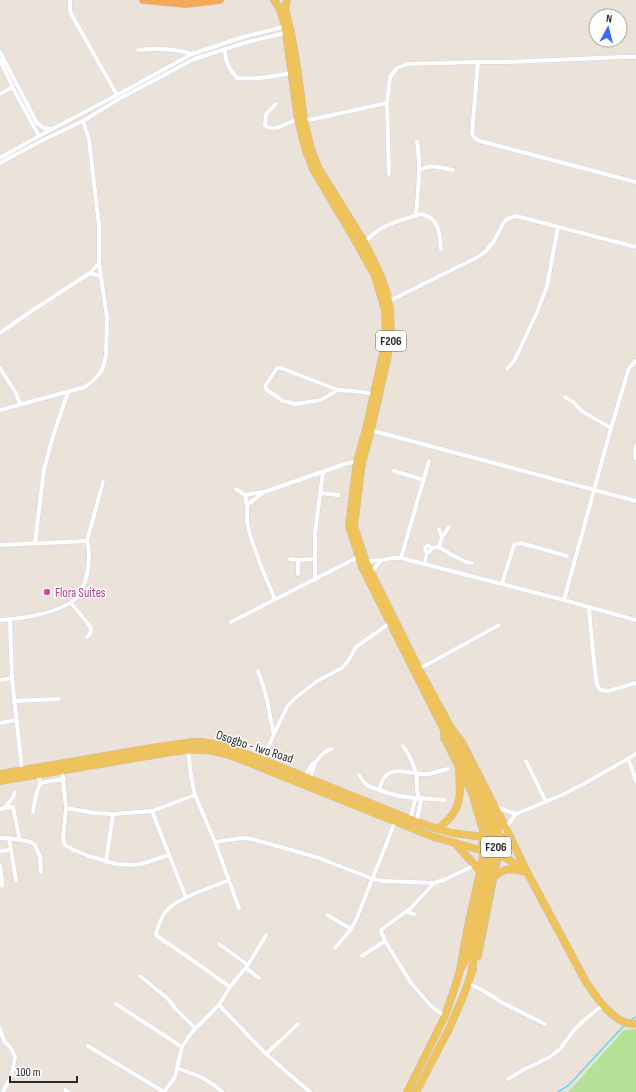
<svg xmlns="http://www.w3.org/2000/svg" width="636" height="1092" font-family="'Sofia Sans Condensed',sans-serif">
	<style>
		.green { fill: #b5e296 }
		.lines { fill: none; stroke-linecap: round; stroke-linejoin: round }
		.stream { stroke: #6cd5ee; stroke-width: 1.5 }
		.minor-casing { stroke: #cfd4e2; stroke-width: 5 }
		.primary-casing { stroke: #c3c3c3; stroke-width: 8 }
		.trunk-casing { stroke: #c3c3c3; stroke-width: 8 }
		.minor { stroke: #fff; stroke-width: 4 }
		.primary { stroke: #f0c25a; stroke-width: 7 }
		.trunk { stroke: #f7a956; stroke-width: 7 }
		.primary-bridge-casing { stroke: #c3c3c3; stroke-width: 8; stroke-linecap: butt }
		.primary-bridge { stroke: #f0c25a; stroke-width: 7 }
		.hotel-dot { fill: #d1479c; stroke: #fff; stroke-width: 1.5 }
		.labels { text-anchor: middle; stroke-width: 3; stroke-linejoin: round; paint-order: stroke }
		.shield { fill: #fff; stroke: #696969; stroke-width: 1 }
		.shield-label { font-size: 12px; font-weight: bold; fill: #292929 }
		.hotel-label { font-size: 13px; fill: #b23c85; stroke: #fff; text-anchor: start }
		.street-label { font-size: 13px; fill: #292929; stroke: #fff }
	</style>
	<rect width="100%" height="100%" fill="#ebe2da"/>
	<path class="green" d="M636 1029V1092H568L624 1030Z"/>
	<g class="lines">
		<g class="stream">
			<path d="M631 1020 636 1017"/>
			<path d="M558 1092 569 1085 617 1033 625 1025"/>
		</g>
		<defs>
			<g id="minor">
				<path d="M70 0V11L74 19 117 95"/>
				<path d="M225 49C225 62 229 68 237 78 256 80 274 76 292 73"/>
				<path d="M138 50C157 48 174 48 192 54"/>
				<path d="M0 52 37 123 44 128 51 129"/>
				<path d="M0 60 15 92 39 136"/>
				<path d="M478 62 472 133C473 137 475 139 480 141L636 182"/>
				<path d="M0 94 13 87"/>
				<path d="M276 104 266 114 265 125 267 127C278 132 287 121 298 120"/>
				<path d="M304 120 314 119 387 103"/>
				<path d="M0 158 39 136 117 95 192 54 243 37 287 26"/>
				<path d="M0 163 41 141 83 121 119 99 194 59 244 43 288 32"/>
				<path d="M419 170C434 163 439 168 453 170"/>
				<path d="M389 174 387 103 390 77 397 68 407 64 476 62H506L622 57H636"/>
				<path d="M416 216C418 191 421 166 417 141"/>
				<path d="M365 243C377 225 402 220 421 214 439 217 440 234 441 249"/>
				<path d="M90 273 101 276"/>
				<path d="M387 302 478 257 486 251 494 241 504 222 507 219 516 216 520 217 636 247"/>
				<path d="M0 333 30 312 90 273 99 263"/>
				<path d="M0 368 16 393 20 404"/>
				<path d="M507 369 514 361 519 351 538 310 547 286 558 227"/>
				<path d="M338 390 321 400 296 404 283 401 267 390 265 386 277 368H281L338 390 354 391 374 394"/>
				<path d="M565 397 573 402 583 412 611 428"/>
				<path d="M0 410 85 387 95 379 102 370 106 356 107 318 99 263V224L97 209 89 140 83 121"/>
				<path d="M370 430 636 501"/>
				<path d="M636 446 635 456 636 458"/>
				<path d="M394 471 424 480"/>
				<path d="M236 489 245 495 247 505"/>
				<path d="M320 493 339 495"/>
				<path d="M245 495 262 492"/>
				<path d="M439 529 442 537"/>
				<path d="M35 543 44 469 54 433 68 392"/>
				<path d="M0 545 87 541"/>
				<circle cx="428" cy="549" r="3"/>
				<path d="M439 547 442 537 449 527"/>
				<path d="M431 548 439 547 452 555 466 562 472 563"/>
				<path d="M401 558 429 461"/>
				<path d="M290 559 298 560 314 559"/>
				<path d="M365 562C371 560 376 561 382 560 389 559 394 557 401 558L564 600 636 620"/>
				<path d="M425 563 427 552"/>
				<path d="M369 572 374 569 381 560"/>
				<path d="M298 574V560"/>
				<path d="M315 580V533L323 472"/>
				<path d="M502 584 514 545 521 543 567 556"/>
				<path d="M275 599 262 569 251 538 247 522V505L264 492 345 464 357 461"/>
				<path d="M564 600 611 428 629 368 636 361"/>
				<path d="M71 603 90 626C92 631 91 633 87 637"/>
				<path d="M589 607C591 633 593 659 597 685L600 690 608 691 636 683"/>
				<path d="M10 619 12 678 22 770"/>
				<path d="M0 620C21 619 62 613 77 597 84 589 86 579 88 569 89 560 90 549 87 541L103 482"/>
				<path d="M231 622 358 557"/>
				<path d="M419 669 499 625"/>
				<path d="M258 671C262 682 266 693 268 705 270 715 271 724 274 734"/>
				<path d="M0 680 12 678"/>
				<path d="M14 701 59 699"/>
				<path d="M0 723 16 720"/>
				<path d="M403 746C409 754 413 763 416 773 418 782 415 794 421 801L416 823"/>
				<path d="M188 749 191 776 195 795 215 842 239 908"/>
				<path d="M628 758 636 781"/>
				<path d="M263 760 274 734 287 707 293 700 317 681 342 668 348 661 356 647 390 623"/>
				<path d="M526 761 546 802"/>
				<path d="M62 771 66 808 63 839 65 845 74 850 89 856 116 864 131 865 141 864 169 855"/>
				<path d="M359 775 363 781 368 786 391 794 405 797 445 800"/>
				<path d="M305 776 312 764C320 760 322 750 332 749"/>
				<path d="M310 779 315 763"/>
				<path d="M40 783 64 779"/>
				<path d="M379 790C386 761 405 774 426 774 434 774 441 770 448 769"/>
				<path d="M496 807 516 814"/>
				<path d="M5 808 13 797 15 792"/>
				<path d="M66 808 95 813 113 814 152 811 195 795"/>
				<path d="M0 809 5 808 13 807 18 832 20 840"/>
				<path d="M152 811 186 898"/>
				<path d="M33 812 36 795 40 783 38 775"/>
				<path d="M410 820 415 800 418 798"/>
				<path d="M500 836 516 814 562 795 589 781 636 754"/>
				<path d="M0 838H9L31 842 35 845 40 857 41 872"/>
				<path d="M9 838 16 880"/>
				<path d="M215 842 242 838 252 839 316 857 373 879 384 881 434 883 446 879 475 865"/>
				<path d="M0 851 10 850"/>
				<path d="M106 862 113 814"/>
				<path d="M0 865 2 881V886"/>
				<path d="M229 880C213 887 180 897 168 909 162 915 158 926 156 934L157 936 188 957 230 987"/>
				<path d="M434 883 411 908 382 929 381 931 385 941 411 983 432 1007 445 1016"/>
				<path d="M408 911 409 913 414 914"/>
				<path d="M327 915 351 929"/>
				<path d="M219 944 248 965"/>
				<path d="M335 948 351 929 356 920 395 822"/>
				<path d="M362 956 385 941"/>
				<path d="M246 968 259 978"/>
				<path d="M140 976 167 998 175 1008 195 1028"/>
				<path d="M468 983 484 991 501 1002 545 1024"/>
				<path d="M116 1004 182 1047"/>
				<path d="M219 1005 266 1054 310 1092"/>
				<path d="M0 1029 4 1041 11 1048 15 1057 12 1074 3 1092"/>
				<path d="M88 1046 164 1092"/>
				<path d="M266 1054 298 1024"/>
				<path d="M177 1068 201 1077 214 1085 222 1092"/>
				<path d="M508 1079 523 1070 550 1057 560 1049 574 1030 589 1016 603 1005"/>
				<path d="M65 1090 68 1092"/>
				<path d="M164 1092 175 1077 182 1047 192 1032 219 1005 230 987 248 965 266 935"/>
			</g>
			<g id="primary">
				<path d="M274 0 280 9 285 26 298 120 306 151 313 169 359 247 375 276 385 310 386 336 383 353 366 429 357 461 349 526 362 567 444 730V738L447 743 472 793 485 837 482 843 484 851 478 882 468 925 460 970 455 987 445 1016 407 1092"/>
				<path d="M287 0 285 9 291 32 298 73 304 120 311 149 318 167 365 243 381 276 387 294 390 309 391 336 388 355 371 430 362 463 354 526 366 562 419 669 451 728 462 742 497 811 499 837 503 842V848L499 853 495 869 478 956"/>
				<path d="M0 774 151 748 193 742H201L220 745 263 760 417 822 438 829 452 833 485 837 488 835"/>
				<path d="M0 781 171 752C197 748 211 749 235 757L434 837 484 851 486 853"/>
				<path d="M500 816 527 872 586 982C596 997 615 1026 636 1024"/>
				<path d="M438 829C443 824 449 820 452 815 462 802 460 786 459 771"/>
				<path d="M498 836 511 838"/>
				<path d="M455 843 464 853 480 871"/>
				<path d="M499 853 525 871"/>
				<path d="M494 877C506 866 512 869 527 872"/>
				<path d="M416 1092 450 1027 464 994 473 969"/>
			</g>
			<path id="trunk" d="M143 0 186 4 220 0"/>
		</defs>
		<use href="#minor" class="minor-casing"/>
		<use href="#primary" class="primary-casing"/>
		<use href="#trunk" class="trunk-casing"/>
		<use href="#minor" class="minor"/>
		<use href="#primary" class="primary"/>
		<use href="#trunk" class="trunk"/>
		<defs>
			<g id="primary-bridge">
				<path d="M451 728 488 803 496 827V847L471 973"/>
				<path d="M444 730 484 808 490 829V849L482 891 468 955 460 970"/>
			</g>
		</defs>
		<use href="#primary-bridge" class="primary-bridge-casing"/>
		<use href="#primary-bridge" class="primary-bridge"/>
	</g>
	<circle class="hotel-dot" cx="47" cy="592" r="4"/>
	<g class="labels">
		<g class="shield">
			<rect x="376" y="331" width="30" height="20" rx="3"/>
			<rect x="481" y="837" width="30" height="20" rx="3"/>
		</g>
		<g class="shield-label">
			<text x="391" y="345">F206</text>
			<text x="496" y="851">F206</text>
		</g>
		<g class="hotel-label">
			<text x="55" y="597">Flora Suites</text>
		</g>
		<g class="street-label">
			<text transform="translate(255 746) rotate(18)" y="5">Osogbo - Iwo Road</text>
		</g>
	</g>
	<g transform="translate(608 28) rotate(7)"><circle r="19" fill="#ffffff" stroke="#a9a9a9"/>
	<path d="M0-3L7 15L0 10L-7 15Z" fill="#396bf9"/>
	<text y="-6" font-size="11" font-weight="bold" text-anchor="middle" fill="#292929">N</text>
	</g>
	<path d="M10 1076v6h67v-6" fill="none" stroke="#292929" stroke-width="2"/>
	<text x="16" y="1076" font-size="12" fill="#292929" stroke="#ffffff" stroke-width="3" paint-order="stroke">100 m</text>
</svg>
